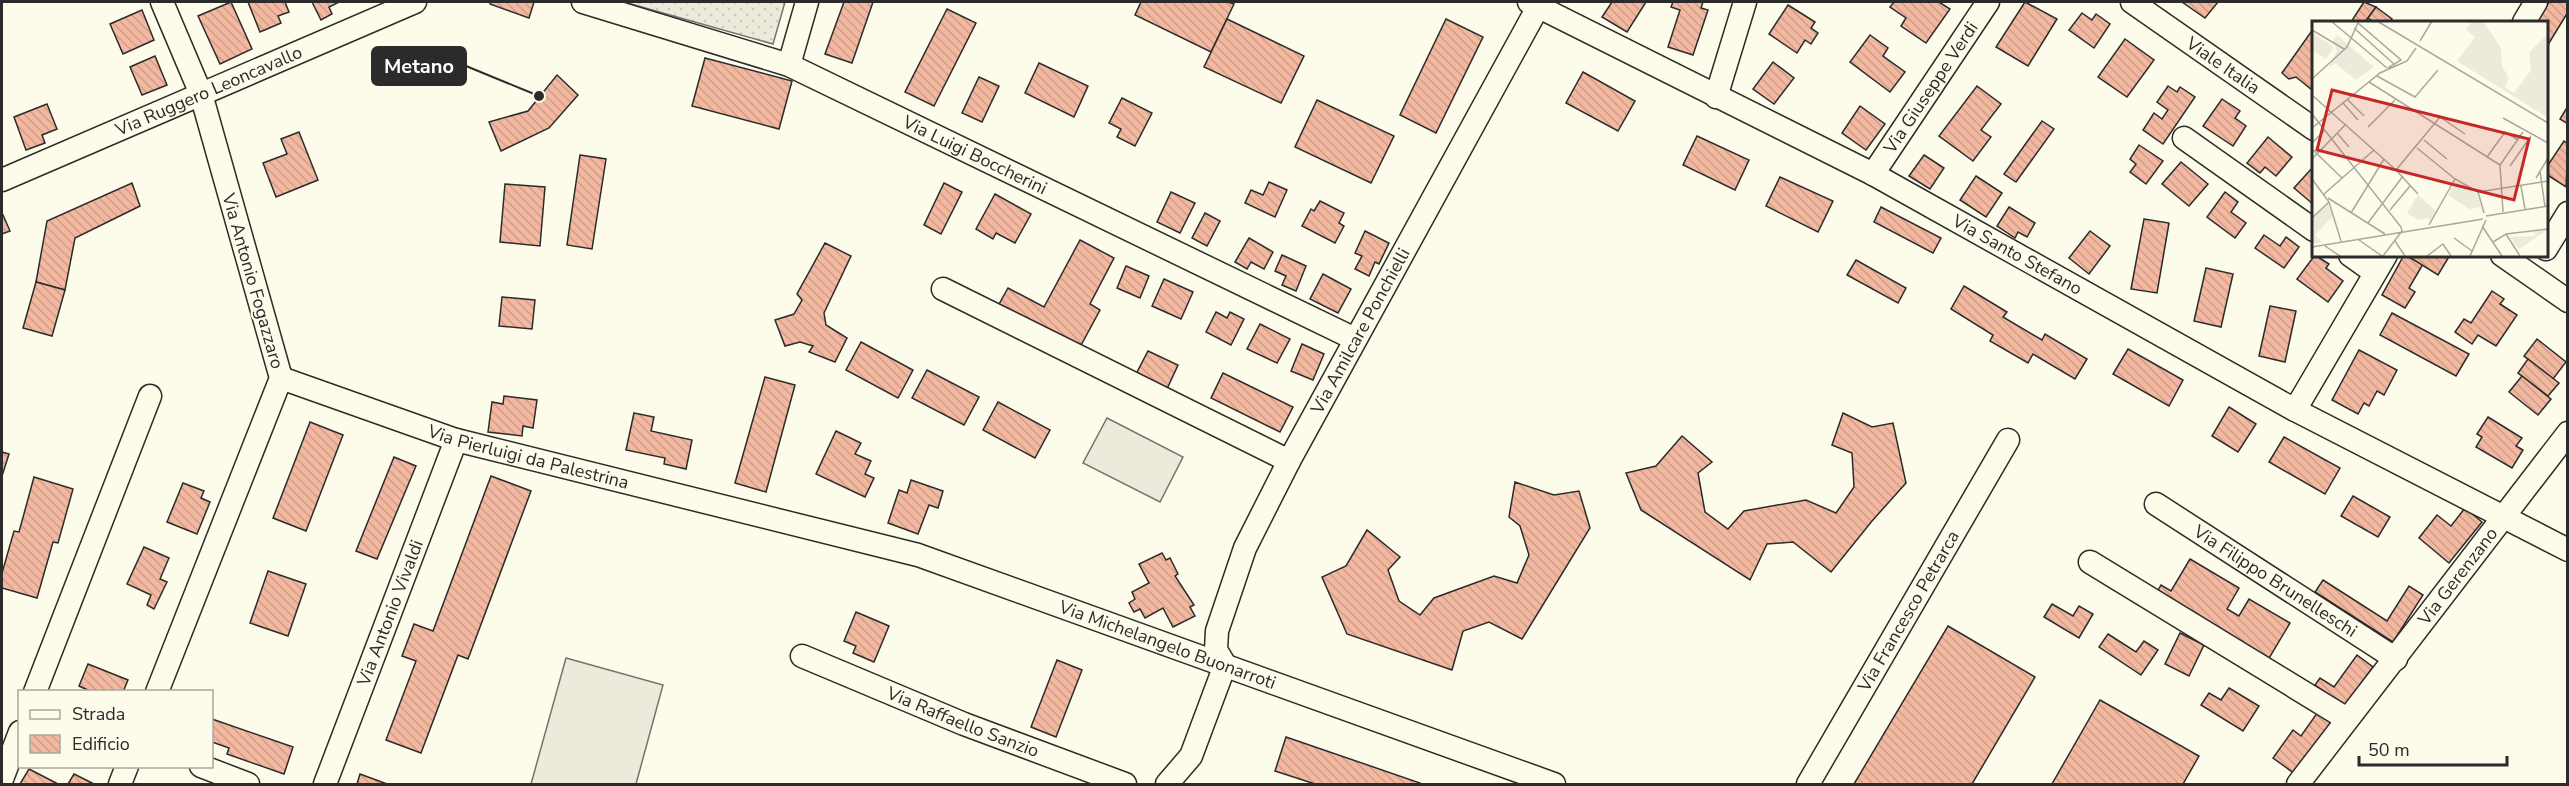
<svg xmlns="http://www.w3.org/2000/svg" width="2569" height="786" font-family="'Nunito Sans',sans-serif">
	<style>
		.park { fill: url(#park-dots); stroke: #74746e; stroke-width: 1.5 }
		.pitch { fill: #ecebdb; stroke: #74746e; stroke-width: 1.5 }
		.building { fill: url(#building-back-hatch); stroke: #2b2b2b; stroke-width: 1.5 }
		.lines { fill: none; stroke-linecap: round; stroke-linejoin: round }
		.minor-casing { stroke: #2b2b2b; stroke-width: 25 }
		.minor { stroke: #fdfbea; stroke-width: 22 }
		.labels { text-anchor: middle; stroke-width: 4.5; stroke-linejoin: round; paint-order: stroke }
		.street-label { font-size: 18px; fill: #2b2b2b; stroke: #fdfbea }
		.inset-road { fill: none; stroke: #a9a89e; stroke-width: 1.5 }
		.view { fill: #c62828; fill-opacity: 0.15; stroke: #c62828; stroke-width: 3 }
		.inset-edge { fill: none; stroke: #2b2b2b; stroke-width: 3 }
		.leader { fill: none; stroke: #2b2b2b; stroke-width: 2 }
		.callout-dot { fill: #2b2b2b; stroke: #fdfbea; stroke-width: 2 }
		.callout { fill: #2b2b2b; stroke: #2b2b2b; stroke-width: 2 }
		.callout-label { font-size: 20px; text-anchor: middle; font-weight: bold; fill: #fff }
	</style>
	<defs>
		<pattern id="park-dots" width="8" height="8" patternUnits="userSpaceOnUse" patternTransform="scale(1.5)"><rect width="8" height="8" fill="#ecebdb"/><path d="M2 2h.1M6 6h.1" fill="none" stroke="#cbcabc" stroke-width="1.8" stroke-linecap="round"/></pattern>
		<pattern id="building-back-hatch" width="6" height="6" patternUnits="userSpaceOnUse" patternTransform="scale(1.5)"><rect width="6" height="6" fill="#f2b8a0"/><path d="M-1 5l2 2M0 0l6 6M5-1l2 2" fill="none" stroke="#d09e8a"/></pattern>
	</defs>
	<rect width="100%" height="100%" fill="#fdfbea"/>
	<path class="park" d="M624 2H785L773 44Z"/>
	<g class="pitch">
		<path d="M1107 418 1183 457 1160 502 1083 463Z"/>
		<path d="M566 658 663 685 636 784H531Z"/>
	</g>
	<g class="building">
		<path d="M231 2 252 49 220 64 198 16Z"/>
		<path d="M248 2H285L289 12 278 16 281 23 260 32Z"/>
		<path d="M312 2H339L329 7 332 14 321 20Z"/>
		<path d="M490 2H534L529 18 490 4Z"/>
		<path d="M844 2H873L852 63 825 54Z"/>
		<path d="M1141 2H1228L1234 4 1211 52 1135 15Z"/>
		<path d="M1612 2H1646L1627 32 1602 17Z"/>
		<path d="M1673 2H1703L1701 8 1708 10 1693 55 1668 47 1680 10 1671 7Z"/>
		<path d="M1894 2H1939L1950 9 1926 43 1901 26 1906 18 1890 7Z"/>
		<path d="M2025 2 2057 19 2028 66 1996 47Z"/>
		<path d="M2182 2H2218L2205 18Z"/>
		<path d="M2364 2 2376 7 2365 22H2351Z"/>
		<path d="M2549 2H2568V12L2546 48V22H2537Z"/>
		<path d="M1788 5 1815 22 1811 28 1818 33 1811 44 1805 40 1797 53 1769 34Z"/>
		<path d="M2376 7 2392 19 2390 22H2374L2368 18Z"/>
		<path d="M947 9 976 23 934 106 905 92Z"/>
		<path d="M142 10 154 40 123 54 110 24Z"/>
		<path d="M2082 13 2092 20 2096 14 2110 24 2094 48 2069 30Z"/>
		<path d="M1227 19 1304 56 1281 103 1204 67Z"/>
		<path d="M1446 19 1483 37 1436 133 1400 115Z"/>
		<path d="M2311 32 2314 34 2312 90 2296 77 2289 79 2282 73Z"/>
		<path d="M1870 35 1888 48 1883 56 1905 72 1890 92 1850 62Z"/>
		<path d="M2125 39 2154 60 2127 97 2098 77Z"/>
		<path d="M155 56 167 85 142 95 130 67Z"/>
		<path d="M705 58 792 81 779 129 692 106Z"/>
		<path d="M1773 62 1794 78 1774 104 1753 89Z"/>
		<path d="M1039 63 1088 86 1074 117 1025 93Z"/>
		<path d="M1583 72 1635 101 1618 131 1566 103Z"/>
		<path d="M557 75 578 95 549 128 501 151 489 122 528 111Z"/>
		<path d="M979 77 999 86 982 122 962 113Z"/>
		<path d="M1977 86 2001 104 1981 130 1991 137 1973 161 1939 136Z"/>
		<path d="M2168 86 2177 92 2180 87 2195 97 2163 144 2143 130 2154 113 2162 119 2168 110 2157 102Z"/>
		<path d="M1122 98 1152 113 1135 146 1117 137 1121 129 1109 123Z"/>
		<path d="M2222 99 2240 111 2235 118 2246 126 2233 146 2203 126Z"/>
		<path d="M1317 100 1394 136 1371 183 1295 147Z"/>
		<path d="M47 104 57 129 42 135 45 143 26 150 14 117Z"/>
		<path d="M1860 106 1885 124 1866 150 1842 133Z"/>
		<path d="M2568 106V124L2560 119Z"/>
		<path d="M2042 121 2054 129 2016 182 2004 174Z"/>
		<path d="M299 132 318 180 276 197 263 163 287 154 281 139Z"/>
		<path d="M1697 136 1749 160 1735 190 1683 165Z"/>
		<path d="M2268 137 2292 157 2276 176 2265 167 2260 173 2247 163Z"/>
		<path d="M2564 141 2568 144 2566 187 2546 174V168Z"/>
		<path d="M2139 145 2163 161 2146 184 2130 172 2136 164 2130 159Z"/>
		<path d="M580 155 606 159 592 249 567 245Z"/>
		<path d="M1924 155 1944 168 1930 189 1909 176Z"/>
		<path d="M2181 162 2208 184 2189 206 2162 184Z"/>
		<path d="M2313 167 2314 168V205L2294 188Z"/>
		<path d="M1976 176 2002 193 1986 217 1960 200Z"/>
		<path d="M1780 177 1833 201 1818 232 1766 206Z"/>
		<path d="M1269 182 1287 190 1275 217 1245 203 1251 190 1263 195Z"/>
		<path d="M132 183 140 206 75 238 65 290 36 282 47 221Z"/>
		<path d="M944 183 962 192 941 234 924 225Z"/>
		<path d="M505 184 545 187 540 246 500 242Z"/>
		<path d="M1171 192 1195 203 1180 233 1157 222Z"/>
		<path d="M2225 192 2238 202 2231 212 2246 223 2235 238 2207 217Z"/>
		<path d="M995 194 1031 214 1015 243 996 233 993 239 976 229Z"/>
		<path d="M1320 201 1344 213 1339 223 1344 226 1335 243 1302 226 1311 209 1314 211Z"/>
		<path d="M1881 207 1941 238 1933 253 1874 222Z"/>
		<path d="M2009 207 2035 223 2027 237 2018 232 2015 238 1997 226Z"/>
		<path d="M1205 213 1220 221 1207 246 1192 238Z"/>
		<path d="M3 215 10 231 2 234V216Z"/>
		<path d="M2144 219 2169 223 2157 293 2131 289Z"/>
		<path d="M1365 231 1389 243 1379 264 1375 262 1369 276 1355 269 1362 256 1355 253Z"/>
		<path d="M2090 231 2110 246 2089 274 2069 258Z"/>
		<path d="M2264 235 2280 246 2286 237 2299 247 2284 268 2255 248Z"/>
		<path d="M1249 238 1273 252 1264 269 1251 262 1247 269 1235 262Z"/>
		<path d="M1080 240 1114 258 1090 304 1100 310 1079 349 998 306 1008 288 1044 307Z"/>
		<path d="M825 243 851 256 824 313 826 325 847 338 835 362 809 352 813 346 800 342 785 346 775 320 794 314 802 300 797 294Z"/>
		<path d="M1282 255 1306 266 1296 291 1282 285 1286 276 1275 271Z"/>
		<path d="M2315 255 2329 264 2326 268 2343 281 2328 302 2297 279Z"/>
		<path d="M2404 255 2423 264 2409 288 2415 292 2405 308 2382 295Z"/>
		<path d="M2406 255H2450L2438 275Z"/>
		<path d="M1856 260 1906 288 1898 303 1847 275Z"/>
		<path d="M1126 266 1149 276 1140 298 1117 288Z"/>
		<path d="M2206 268 2233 274 2221 327 2194 321Z"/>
		<path d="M1323 274 1351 289 1338 313 1310 299Z"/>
		<path d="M1164 279 1193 292 1181 319 1152 306Z"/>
		<path d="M36 282 65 290 52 336 23 328Z"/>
		<path d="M1964 286 2007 312 2003 317 2042 340 2045 334 2087 359 2075 379 2033 354 2028 363 1990 341 1993 335 1951 309Z"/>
		<path d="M2492 291 2504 299 2500 304 2517 315 2496 346 2478 335 2472 344 2455 332 2464 319 2471 323Z"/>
		<path d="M502 297 535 300 532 329 499 326Z"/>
		<path d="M2270 306 2296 311 2285 362 2259 356Z"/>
		<path d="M1216 312 1227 318 1230 312 1244 319 1231 345 1206 332Z"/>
		<path d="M2392 313 2469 354 2456 376 2380 335Z"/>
		<path d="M1260 324 1290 339 1277 363 1247 349Z"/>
		<path d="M2537 339 2566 362 2553 379 2524 356Z"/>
		<path d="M861 342 913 370 898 398 846 370Z"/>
		<path d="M1302 344 1324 354 1313 380 1291 371Z"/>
		<path d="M2128 349 2183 380 2169 406 2113 374Z"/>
		<path d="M2359 350 2397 370 2384 395 2377 391 2369 406 2364 403 2358 414 2332 400Z"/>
		<path d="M1148 351 1178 365 1166 391 1135 376Z"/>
		<path d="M2528 359 2559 383 2548 396 2518 373Z"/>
		<path d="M927 370 979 397 964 425 912 398Z"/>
		<path d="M1223 373 1293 407 1280 432 1211 398Z"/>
		<path d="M2522 376 2551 399 2538 415 2509 392Z"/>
		<path d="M765 377 795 385 766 492 735 483Z"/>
		<path d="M504 396 537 400 533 428 523 426 522 436 488 432 492 402 503 404Z"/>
		<path d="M998 402 1050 430 1035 458 983 430Z"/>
		<path d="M2229 407 2256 424 2238 452 2212 436Z"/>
		<path d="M634 413 654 417 651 431 692 440 686 469 664 464 665 458 626 450Z"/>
		<path d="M1843 413 1872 427 1893 423 1906 483 1872 521 1831 572 1793 542 1767 544 1750 580 1641 510 1626 473 1656 466 1682 436 1712 462 1698 473 1705 512 1728 529 1744 511 1806 500 1836 513 1854 487 1852 453 1832 445Z"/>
		<path d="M2488 417 2522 438 2516 446 2523 450 2512 468 2476 447 2482 437 2477 434Z"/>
		<path d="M310 422 343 435 306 531 273 518Z"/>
		<path d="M836 431 861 443 855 454 871 461 865 474 874 478 865 497 816 474Z"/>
		<path d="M2284 437 2340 468 2325 494 2269 462Z"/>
		<path d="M2 452 9 454 2 476Z"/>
		<path d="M394 457 416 466 377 559 356 551Z"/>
		<path d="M491 476 531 491 468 659 458 655 421 753 386 740 416 661 402 656 414 624 433 631Z"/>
		<path d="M34 477 73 489 58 543 53 542 37 598 2 588V573L14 531 19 532Z"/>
		<path d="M911 480 943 491 938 508 929 505 918 534 888 523 899 490 907 493Z"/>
		<path d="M1515 482 1554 495 1579 491 1590 528 1522 639 1489 622 1463 631 1452 670 1347 634 1322 577 1346 566 1367 530 1400 557 1388 570 1399 601 1420 615 1434 598 1494 576 1517 583 1529 555 1520 526 1509 517Z"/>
		<path d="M183 483 204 491 201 498 210 502 197 534 167 522Z"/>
		<path d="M2353 496 2390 517 2378 537 2341 516Z"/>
		<path d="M2465 508 2482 522 2449 563 2419 538 2437 515 2451 526Z"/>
		<path d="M144 547 169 558 160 579 167 582 154 609 147 605 151 595 127 584Z"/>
		<path d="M1162 553 1166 560 1170 558 1178 574 1175 576 1194 605 1190 607 1195 616 1173 627 1163 608 1145 618 1140 609 1134 612 1129 603 1135 599 1132 592 1149 583 1139 564Z"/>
		<path d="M2190 559 2239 588 2227 609 2239 616 2249 599 2290 623 2268 660 2156 594 2161 585 2171 591Z"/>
		<path d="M268 571 306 584 288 636 250 623Z"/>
		<path d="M2323 580 2387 621 2409 586 2423 595 2393 642 2315 592Z"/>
		<path d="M2052 604 2073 616 2079 606 2093 614 2079 638 2044 617Z"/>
		<path d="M856 612 889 626 874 662 853 653 856 646 844 641Z"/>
		<path d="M1948 626 2035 677 1972 784H1854Z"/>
		<path d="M2180 633 2204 645 2189 676 2165 664Z"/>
		<path d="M2108 634 2136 652 2144 641 2158 650 2141 675 2099 647Z"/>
		<path d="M2357 655 2373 667 2345 706 2315 685 2320 678 2334 687Z"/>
		<path d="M1057 660 1082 670 1056 737 1031 727Z"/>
		<path d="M88 664 128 680 123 692H92L79 686Z"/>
		<path d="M2229 688 2259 706 2243 731 2201 705 2209 693 2221 700Z"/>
		<path d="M2100 700 2199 756 2183 784H2052Z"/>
		<path d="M2320 709 2334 720 2295 774 2273 758 2293 730 2301 736Z"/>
		<path d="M212 719 293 747 284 774 227 754 229 748 212 742Z"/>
		<path d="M1286 737 1420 783 1419 784H1315L1275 771Z"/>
		<path d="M29 769 58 784H20Z"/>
		<path d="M74 774 94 784H68Z"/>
		<path d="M360 774 387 784H357Z"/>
	</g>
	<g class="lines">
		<defs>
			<g id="minor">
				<path id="s1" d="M583 2 789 65 1355 339"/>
				<path id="s2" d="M1529 2 1873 174 2295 410 2568 550"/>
				<path id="s3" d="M2132 2 2314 129"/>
				<path d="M2524 22 2536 2"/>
				<path d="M789 65 807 2"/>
				<path d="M1716 97 1745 2"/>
				<path d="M2184 138 2314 230"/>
				<path id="s4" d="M1873 174 1988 2"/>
				<path id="s5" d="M2 180 415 2"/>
				<path d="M2546 249 2568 213"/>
				<path d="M2350 255 2374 272"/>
				<path d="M2502 255 2568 301"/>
				<path d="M943 289 1289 461"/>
				<path id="s6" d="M281 378 456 440 918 555 1554 784"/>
				<path d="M2295 410 2386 255"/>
				<path id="s7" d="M2156 504 2396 659"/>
				<path d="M2090 562 2347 719"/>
				<path id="s8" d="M802 656 964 724 1125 784"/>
				<path d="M35 692 150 396"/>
				<path d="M157 692 281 378 201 94 162 2"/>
				<path d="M201 766 248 784"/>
				<path d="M2 779 20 732"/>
				<path d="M120 784 127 766"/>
				<path id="s9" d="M325 784 456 440"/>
				<path id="s10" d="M1167 784 1191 756 1225 665 1216 650 1217 631 1245 548 1289 461 1538 7"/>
				<path id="s11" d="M1808 784 2008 440"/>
				<path id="s12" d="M2298 784 2568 433"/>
			</g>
		</defs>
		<use href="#minor" class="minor-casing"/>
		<use href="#minor" class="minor"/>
	</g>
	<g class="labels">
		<g class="street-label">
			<text dy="6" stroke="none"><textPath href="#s3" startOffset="111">Viale Italia</textPath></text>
			<text dy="6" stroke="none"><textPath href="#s4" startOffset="104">Via Giuseppe Verdi</textPath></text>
			<text dy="6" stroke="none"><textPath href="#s5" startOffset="225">Via Ruggero Leoncavallo</textPath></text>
			<text dy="6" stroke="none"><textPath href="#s1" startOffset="422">Via Luigi Boccherini</textPath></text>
			<text dy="6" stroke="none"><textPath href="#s2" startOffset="550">Via Santo Stefano</textPath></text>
			<text transform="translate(253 281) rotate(74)" y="6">Via Antonio Fogazzaro</text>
			<text dy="6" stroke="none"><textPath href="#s10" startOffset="504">Via Amilcare Ponchielli</textPath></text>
			<text dy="6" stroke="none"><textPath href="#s6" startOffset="260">Via Pierluigi da Palestrina</textPath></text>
			<text dy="6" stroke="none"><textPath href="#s12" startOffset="262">Via Gerenzano</textPath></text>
			<text dy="6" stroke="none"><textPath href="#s7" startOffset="142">Via Filippo Brunelleschi</textPath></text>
			<text dy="6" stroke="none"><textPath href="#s9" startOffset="183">Via Antonio Vivaldi</textPath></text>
			<text dy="6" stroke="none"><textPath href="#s11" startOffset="200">Via Francesco Petrarca</textPath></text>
			<text dy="6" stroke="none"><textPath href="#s6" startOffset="927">Via Michelangelo Buonarroti</textPath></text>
			<text dy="6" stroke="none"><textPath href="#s8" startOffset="174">Via Raffaello Sanzio</textPath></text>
		</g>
	</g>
	<g transform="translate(2312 21)">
		<rect width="236" height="236" fill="#fdfbea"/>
		<path d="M106 174 125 191 118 201 116 197 106 199 95 192Z" fill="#ecebdb"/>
		<path d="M160 0H171L189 27 190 45 197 57 193 66 202 72 219 49 217 31 235 14V96L145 40 163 16 154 9ZM25 14 62 46 44 59 23 42 16 48 25 30 21 19Z" fill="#ecebdb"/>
		<path d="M143 160 165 173 169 186 157 188 136 174ZM16 183 21 195 3 214 10 221 0 223V198ZM235 209 207 228 198 216 223 215V211L207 212Z" fill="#ecebdb"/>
		<path d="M2 13 22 26 14 38 0 29Z" fill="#ecebdb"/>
		<path class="inset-road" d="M19 0 75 47M65 0 236 102M42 7 83 44M0 9 32 28M108 20 120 0M65 55 103 76 126 49M0 58 35 26 46 2 89 39 76 47M57 61 188 144M0 74 84 149 106 173M36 79 52 95M31 82 46 99M0 93 89 206 90 210 71 235M191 97 236 122M56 106 83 79M0 107 68 52 95 40 104 27M25 112 37 126M112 119 135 138M0 122 13 109M105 127 143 158 166 171M0 128 30 157M175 136 193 111 206 119M0 138 34 103M198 145 219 115M84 149 128 96 153 113M228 150 233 186M224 157 236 137M0 158 17 181 29 220M209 165 213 188M166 171 236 160M166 171 172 192M12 173 62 129M16 177 73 213M78 189 98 165M191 191 188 144 211 111M39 192 72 138M174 195 236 185M0 197 17 181M56 202 91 155M117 204 143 158M170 205 190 235M194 213 208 235M142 217 160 230M47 219 70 235M83 220 93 235M181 221 194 213 236 208M13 225 28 235M0 226 171 198M115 235 131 223 139 235M158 235 174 199"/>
		<path class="view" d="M20 69 217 118 202 179 5 129Z"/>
		<rect width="236" height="236" class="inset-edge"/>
	</g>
	<path class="leader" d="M539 96L466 66"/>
	<circle class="callout-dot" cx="539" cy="96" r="6"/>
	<rect class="callout" x="372" y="47" width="94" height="38" rx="6"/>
	<g class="callout-label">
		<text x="419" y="73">Metano</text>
	</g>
	<rect width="2569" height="786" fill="none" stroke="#2b2b2b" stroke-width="6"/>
	<rect x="18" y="690" width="195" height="78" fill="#fdfbea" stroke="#a9a89e" stroke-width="1.5"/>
	<rect x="30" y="710" width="30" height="9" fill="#fdfbea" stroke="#a9a89e" stroke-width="1.5"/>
	<text x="72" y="720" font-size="18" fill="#2b2b2b">Strada</text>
	<rect x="30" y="735" width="30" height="18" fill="url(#building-back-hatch)" stroke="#a9a89e" stroke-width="1.5"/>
	<text x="72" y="750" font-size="18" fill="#2b2b2b">Edificio</text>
	<path d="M2359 756v9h148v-9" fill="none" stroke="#2b2b2b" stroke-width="3"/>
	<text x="2368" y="756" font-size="18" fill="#2b2b2b" stroke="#fdfbea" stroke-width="4.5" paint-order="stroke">50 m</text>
</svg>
